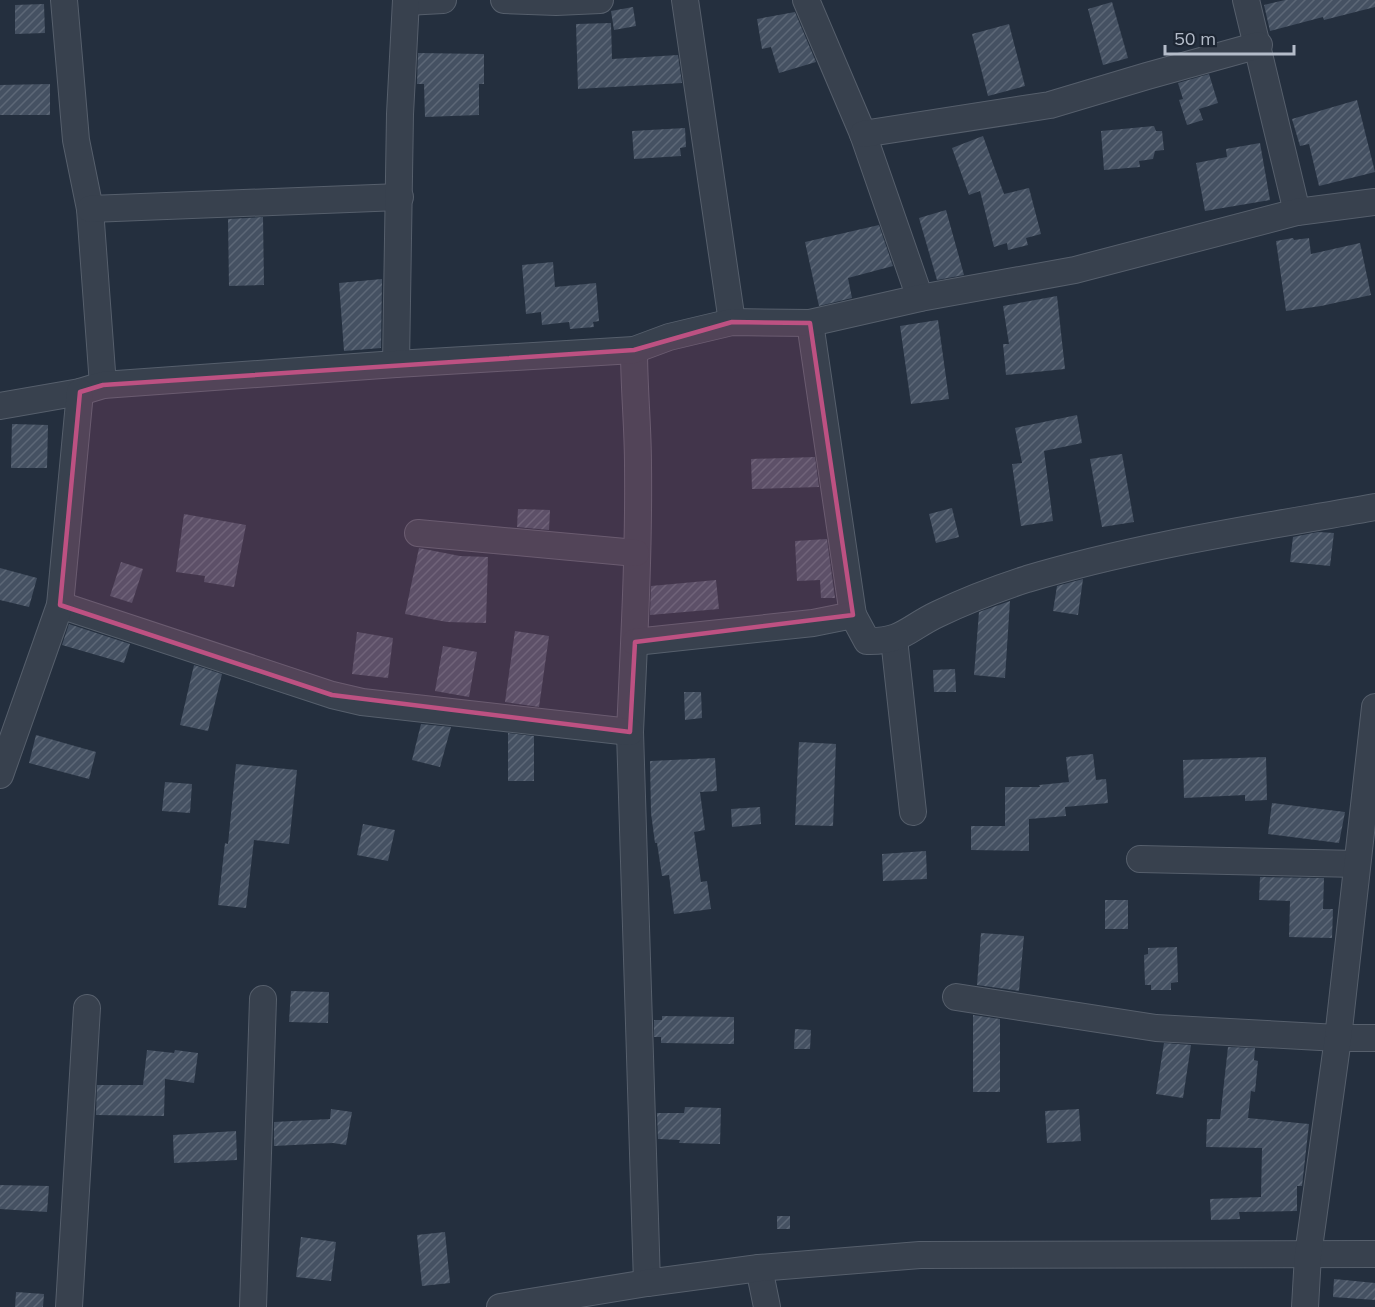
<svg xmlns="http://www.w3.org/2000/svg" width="1375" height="1307" font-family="Mulish,sans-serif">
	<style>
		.building { fill: url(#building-hatch) }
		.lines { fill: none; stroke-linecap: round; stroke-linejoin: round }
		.minor-casing { stroke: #565f6c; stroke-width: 28 }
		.minor { stroke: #38414e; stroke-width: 26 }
		.marked { fill: #bd5182; fill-opacity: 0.2; stroke: #bd5182; stroke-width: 4.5; stroke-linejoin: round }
	</style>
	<defs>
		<pattern id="building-hatch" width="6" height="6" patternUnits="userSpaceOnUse" patternTransform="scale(1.5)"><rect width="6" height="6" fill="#455162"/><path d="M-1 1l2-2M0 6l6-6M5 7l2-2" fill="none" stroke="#5d6877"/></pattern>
	</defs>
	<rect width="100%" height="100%" fill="#242f3e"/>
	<g class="building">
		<path d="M1285 0H1375V7L1324 20 1323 17 1270 31 1264 5Z"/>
		<path d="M1112 2 1128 58 1103 65 1088 9Z"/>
		<path d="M44 4 45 33 15 34V5Z"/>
		<path d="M633 7 636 26 614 30 611 11Z"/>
		<path d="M795 12 816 62 779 73 771 47 762 49 757 19Z"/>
		<path d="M611 23 612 59 678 55 682 83 578 89 576 24Z"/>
		<path d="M1009 24 1025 86 988 96 972 34Z"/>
		<path d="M418 53 484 54V84H479V115L425 117 424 84H417Z"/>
		<path d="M1209 74 1218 103 1199 109 1203 120 1187 125 1179 100 1183 99 1178 83Z"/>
		<path d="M50 84V115H0V85Z"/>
		<path d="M1357 100 1375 172 1319 186 1309 144 1300 146 1292 119Z"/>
		<path d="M1154 126 1156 131H1162L1164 150 1155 151 1153 159 1139 161 1140 167 1104 170 1101 131Z"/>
		<path d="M685 128 686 147 680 148 681 156 634 159 632 131Z"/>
		<path d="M983 136 1004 194 1029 188 1041 234 1026 238 1028 245 1008 250 1007 243 994 247 980 191 969 195 952 148Z"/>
		<path d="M1260 143 1270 200 1205 211 1196 163 1227 157 1226 149Z"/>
		<path d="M946 210 964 275 937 280 919 218Z"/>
		<path d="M263 217 264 285 229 286 228 219Z"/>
		<path d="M879 225 893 266 848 278 852 298 819 306 805 242Z"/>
		<path d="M1293 238 1294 240 1309 238 1311 254 1360 243 1371 295 1321 306 1286 311 1276 241Z"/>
		<path d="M553 262 555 287 596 283 599 321 593 322 594 327 570 329 569 322 542 325 541 312 526 314 522 265Z"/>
		<path d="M382 279 381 348 344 351 339 283Z"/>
		<path d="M1057 296 1065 369 1006 375 1003 344H1009L1003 306Z"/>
		<path d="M938 320 949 399 911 404 900 326Z"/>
		<path d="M1077 415 1082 443 1044 451 1053 521 1021 526 1012 464 1022 463 1015 428Z"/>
		<path d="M12 424 48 425 47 468H11Z"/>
		<path d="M1122 454 1134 522 1102 527 1090 459Z"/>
		<path d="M815 457 819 487 752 489 751 459Z"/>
		<path d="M952 508 959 537 936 543 929 514Z"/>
		<path d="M518 509 550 510 549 530 517 527Z"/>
		<path d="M184 514 246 525 234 587 204 582 205 576 176 572Z"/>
		<path d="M1318 532 1334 533 1330 566 1290 562 1293 537Z"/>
		<path d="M827 539 835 598H821L820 580 797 581 795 541Z"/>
		<path d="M419 548 460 556 488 557 486 623 447 622 405 614Z"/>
		<path d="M121 562 143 569 132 603 110 596Z"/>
		<path d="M0 568 37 578 29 607 0 600Z"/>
		<path d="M1083 579 1078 615 1053 611 1057 586Z"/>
		<path d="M716 580 719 609 650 615 651 586Z"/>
		<path d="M1010 601 1005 678 974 675 979 612Z"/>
		<path d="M69 624 130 644 124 663 62 645Z"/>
		<path d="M515 631 549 636 539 707 505 702Z"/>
		<path d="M357 632 393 638 388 678 352 674Z"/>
		<path d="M443 646 477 652 469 697 435 691Z"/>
		<path d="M194 665 222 674 208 731 180 725Z"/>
		<path d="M955 669 956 692H934L933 670Z"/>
		<path d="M684 692H701L702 718 685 720Z"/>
		<path d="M421 724 451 727 440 767 412 760Z"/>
		<path d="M508 733 534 736V781H508Z"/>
		<path d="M36 735 96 752 89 779 29 763Z"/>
		<path d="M799 742 836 744 833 826 795 825Z"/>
		<path d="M1093 754 1096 780 1106 779 1108 803 1065 807 1066 816 1029 819V851L971 850V826H1005V787H1040L1039 785 1069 782 1066 757Z"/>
		<path d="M1266 757 1267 800 1245 801V795L1184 798 1183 760Z"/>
		<path d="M715 758 717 791 700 792 705 830 694 832 701 882 707 881 711 909 674 914 669 875 662 876 657 843H655L651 813 650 761Z"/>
		<path d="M236 764 297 770 289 844 254 840 246 908 218 905 225 843 228 844Z"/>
		<path d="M165 782 192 784 190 813 162 811Z"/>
		<path d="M1272 803 1345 812 1339 843 1268 834Z"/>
		<path d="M760 807 761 824 732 827 731 809Z"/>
		<path d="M363 824 395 830 388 861 357 855Z"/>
		<path d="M926 851 927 879 883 881 882 854Z"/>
		<path d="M1260 877 1324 878 1323 909H1333L1332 938 1289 937 1290 901 1259 900Z"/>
		<rect x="1105" y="900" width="23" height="29"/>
		<path d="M981 933 1024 936 1019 991 977 985Z"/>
		<path d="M1177 947 1178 982 1171 983V990H1151V985H1145L1144 955 1148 954V948Z"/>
		<path d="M291 991 329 992 328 1023 289 1022Z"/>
		<path d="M973 1015 1000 1019V1092H973Z"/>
		<path d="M662 1016 734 1017V1044L661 1043V1037H654V1020H662Z"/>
		<path d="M795 1029 811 1030 810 1049H794Z"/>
		<path d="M1164 1043 1191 1045 1183 1098 1156 1094Z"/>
		<path d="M1228 1047 1255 1048 1254 1060 1258 1061 1255 1092 1251 1091 1248 1118 1309 1124 1302 1186H1297V1211L1239 1212 1240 1219 1211 1220 1210 1199 1261 1197 1262 1148 1206 1147 1207 1119H1220Z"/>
		<path d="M147 1050 174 1053 175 1050 198 1053 194 1083 165 1079 164 1116 96 1115 97 1085H143Z"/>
		<path d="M685 1107 721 1108 720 1144 679 1143 680 1140 658 1139 657 1113H684Z"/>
		<path d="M331 1109 352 1112 346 1145 333 1143 274 1146V1122L330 1119Z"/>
		<path d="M1079 1109 1081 1141 1047 1143 1045 1111Z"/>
		<path d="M236 1131 237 1160 174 1163 173 1135Z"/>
		<path d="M0 1185 49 1186 47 1212 0 1209Z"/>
		<rect x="777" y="1216" width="13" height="13"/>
		<path d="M445 1232 450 1283 422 1286 417 1235Z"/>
		<path d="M301 1237 336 1242 331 1281 296 1277Z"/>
		<path d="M1334 1279 1375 1283V1300L1333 1297Z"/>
		<path d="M16 1292 44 1294 43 1307H15Z"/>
	</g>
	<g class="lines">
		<defs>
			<g id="minor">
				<path d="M64 0 76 140 90 209 103 385"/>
				<path d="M504 0 556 2 600 0"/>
				<path d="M685 0 732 322"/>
				<path d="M806 0 863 134 920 298"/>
				<path d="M1246 0 1297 212"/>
				<path d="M406 2 443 0"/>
				<path d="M863 134 1050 105 1147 76 1259 45"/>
				<path d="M90 209 400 197"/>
				<path d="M810 323 853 615"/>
				<path d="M634 350C634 389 638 427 638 465 639 554 634 643 630 732L647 1283"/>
				<path d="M396 364 400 114 406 0"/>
				<path d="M0 406 80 392 103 385 396 364 634 350 669 337 732 322 810 323 920 298 1075 270 1297 212 1375 202"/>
				<path d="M418 533 636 553"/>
				<path d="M60 605 332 695 362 702 630 732"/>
				<path d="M894 639 913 812"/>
				<path d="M635 642 813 623 853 615 867 641C903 642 908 628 938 614 967 600 996 589 1027 579 1141 545 1258 528 1375 507"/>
				<path d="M0 775 60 605 80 392"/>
				<path d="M1140 859 1357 864"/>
				<path d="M956 997 1156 1028 1338 1038H1375"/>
				<path d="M759 1268 767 1307"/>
				<path d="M69 1307 87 1008"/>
				<path d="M253 1307 263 999"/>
				<path d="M500 1307 647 1283 759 1268 920 1255 1375 1254"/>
				<path d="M1305 1307 1308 1255 1338 1038 1375 707"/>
			</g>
		</defs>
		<use href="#minor" class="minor-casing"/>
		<use href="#minor" class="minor"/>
	</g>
	<path class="marked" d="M732 322 810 323 853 615 635 642 630 732 332 695 60 605 80 392 103 385 634 350Z"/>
	<path d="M1165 45v9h129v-9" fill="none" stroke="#b4bcc9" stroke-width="3"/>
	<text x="1174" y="45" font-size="18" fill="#b4bcc9" stroke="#1d2633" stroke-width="4.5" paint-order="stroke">50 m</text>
</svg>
